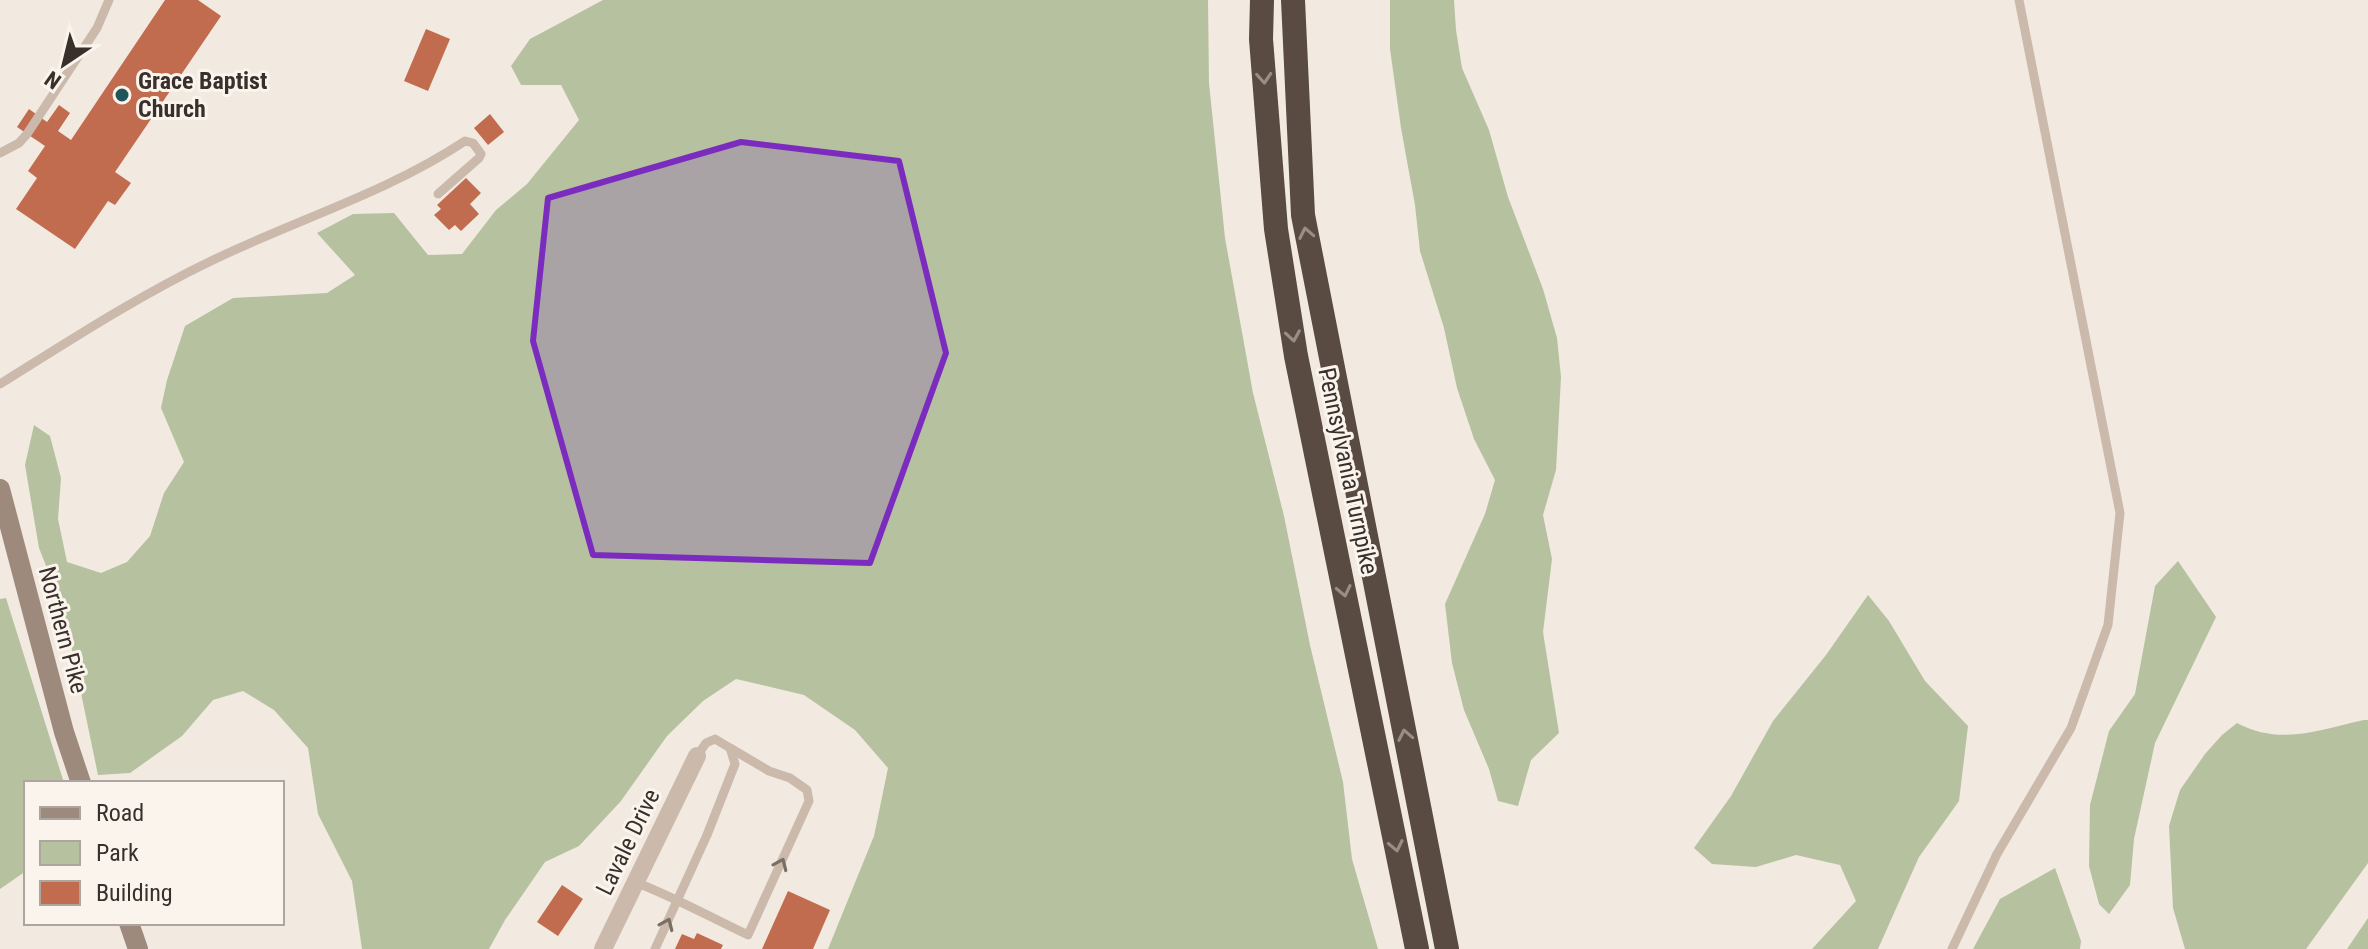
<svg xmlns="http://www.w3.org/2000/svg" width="2368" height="949" font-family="'Roboto Condensed',sans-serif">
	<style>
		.green { fill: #b6c1a0 }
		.building { fill: #c26c4f }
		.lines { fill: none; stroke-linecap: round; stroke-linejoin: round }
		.lane { stroke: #cbbaac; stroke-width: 9 }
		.street { stroke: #cbbaac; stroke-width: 18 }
		.secondary { stroke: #9e8a7d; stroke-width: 20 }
		.highway { stroke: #594a42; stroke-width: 24 }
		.oneway { stroke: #998e86 }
		.oneway2 { stroke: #7b6e65 }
		.marked { fill: #7b2cbf; fill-opacity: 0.2; stroke: #7b2cbf; stroke-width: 6; stroke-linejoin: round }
		.poi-dot { fill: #215559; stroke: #faf4ed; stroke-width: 3 }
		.labels { text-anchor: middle; stroke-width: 6; stroke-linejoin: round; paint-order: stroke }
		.poi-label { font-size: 24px; font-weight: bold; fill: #392f2b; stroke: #faf4ed; text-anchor: start }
		.street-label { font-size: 24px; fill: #392f2b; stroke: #faf4ed }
	</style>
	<rect width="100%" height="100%" fill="#f2eae0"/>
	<g class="green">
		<path d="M603 0H1208L1209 83 1225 238 1253 393 1284 516 1310 645 1343 782 1352 859 1378 949H828L874 836 888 768 855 730 804 695 736 679 703 701 667 736 621 801 579 846 545 862 505 920 489 949H362L352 881 318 814 308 748 274 710 243 691 213 700 182 736 130 773 98 775 64 611 39 548 25 465 34 425 50 436 61 478 58 519 67 562 101 573 127 562 150 536 164 493 184 462 161 408 167 380 185 326 233 298 327 293 355 275 317 233 353 214 394 213 428 255 462 254 496 210 527 184 579 120 561 85H521L511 66 530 39Z"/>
		<path d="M1390 0H1454L1456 30 1462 68 1489 130 1508 197 1543 289 1557 338 1561 377 1556 470 1543 515 1552 559 1543 632 1559 733 1531 760 1518 806 1498 801 1489 769 1464 710 1452 663 1445 604 1485 514 1495 480 1474 439 1457 388 1444 328 1420 251 1415 205 1401 128 1390 49Z"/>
		<path d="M2178 561 2216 617 2155 743 2134 839 2130 885 2109 914 2099 904 2089 866 2090 805 2109 731 2135 694 2155 586Z"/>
		<path d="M1868 595 1889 621 1925 681 1968 726 1959 801 1919 857 1878 949H1812L1856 901 1840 865 1796 855 1756 867 1712 864 1694 848 1731 796 1773 721 1826 655Z"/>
		<path d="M6 598 64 783H26V871L0 889V599Z"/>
		<path d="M2364 720H2368V863L2306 949H2185L2173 908 2169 826 2180 790 2205 754 2222 735 2237 723C2280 746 2319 730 2364 720Z"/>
		<path d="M2055 868 2081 941 2080 949H1973L2000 899Z"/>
		<path d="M2368 918V949H2347Z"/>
	</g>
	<g class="building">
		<path d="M165 0H198L221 16 115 172 131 183 115 205 108 201 75 249 16 209 37 178 28 171 45 146 17 127 29 109 47 122 59 105 70 113 58 131 71 140Z"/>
		<path d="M426 29 450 39 428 91 404 81Z"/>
		<path d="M490 114 504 132 488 145 474 128Z"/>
		<path d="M466 178 481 193 470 204 479 214 461 231 455 225 449 230 434 215 441 209 437 205Z"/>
		<path d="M562 885 583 899 558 936 537 922Z"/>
		<path d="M788 891 830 910 813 949H762Z"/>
		<path d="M697 933 723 945 721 949H675L682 934 694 939Z"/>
	</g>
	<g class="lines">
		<g class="lane">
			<path d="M0 153 19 143 27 134 97 28 109 0"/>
			<path d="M0 384C69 341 138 296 211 261 295 220 387 193 465 141L473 143 481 154 479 158 438 194"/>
			<path d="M635 882C674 897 710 917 748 935L809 801 807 790 790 778 769 771 730 748"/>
			<path d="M655 949 707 835 735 764 730 748 715 739 706 743 697 756"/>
			<path d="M1952 949 1997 854 2071 728 2108 625 2120 513 2019 0"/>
		</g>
		<path class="street" d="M603 949 697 756"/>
		<g class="secondary">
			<path d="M0 489 64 732 81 783"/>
			<path d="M129 923 138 949"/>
		</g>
		<g class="highway">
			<path d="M1262 0 1261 39 1276 229 1296 356 1417 949"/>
			<path d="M1293 0 1303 215 1447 949"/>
		</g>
	</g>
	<defs><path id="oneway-chevron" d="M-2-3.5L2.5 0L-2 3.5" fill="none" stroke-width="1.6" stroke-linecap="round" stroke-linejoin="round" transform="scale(2)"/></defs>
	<g class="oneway">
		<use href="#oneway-chevron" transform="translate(1264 78) rotate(86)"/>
		<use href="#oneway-chevron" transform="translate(1306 233) rotate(-101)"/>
		<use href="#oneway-chevron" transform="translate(1293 336) rotate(81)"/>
		<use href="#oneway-chevron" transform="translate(1344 591) rotate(78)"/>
		<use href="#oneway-chevron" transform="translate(1405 735) rotate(-101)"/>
		<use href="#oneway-chevron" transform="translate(1396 846) rotate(78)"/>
	</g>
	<g class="oneway2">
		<use href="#oneway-chevron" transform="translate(781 864) rotate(-66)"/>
		<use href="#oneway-chevron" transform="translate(667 924) rotate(-66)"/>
	</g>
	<path class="marked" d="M741 142 899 161 946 353 870 563 593 555 533 341 548 198Z"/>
	<circle class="poi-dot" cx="122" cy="95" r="8"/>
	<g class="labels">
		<g class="poi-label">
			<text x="138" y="89">Grace Baptist<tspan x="138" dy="28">Church</tspan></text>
		</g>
		<g class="street-label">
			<text transform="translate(1348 471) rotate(78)" y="8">Pennsylvania Turnpike</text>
			<text transform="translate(63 630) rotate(75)" y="8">Northern Pike</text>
			<text transform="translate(628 842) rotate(-64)" y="8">Lavale Drive</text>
		</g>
	</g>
	<rect x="24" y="781" width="260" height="144" fill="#faf4ed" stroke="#ada59f" stroke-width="2"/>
	<rect x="40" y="807" width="40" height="12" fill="#9e8a7d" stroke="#ada59f" stroke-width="2"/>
	<text x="96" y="821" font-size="24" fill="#392f2b">Road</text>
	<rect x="40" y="841" width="40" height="24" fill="#b6c1a0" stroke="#ada59f" stroke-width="2"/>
	<text x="96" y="861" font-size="24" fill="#392f2b">Park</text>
	<rect x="40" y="881" width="40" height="24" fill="#c26c4f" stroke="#ada59f" stroke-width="2"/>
	<text x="96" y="901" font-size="24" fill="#392f2b">Building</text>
	<g transform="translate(64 64) rotate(215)" stroke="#faf4ed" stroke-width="6" paint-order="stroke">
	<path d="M0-6L14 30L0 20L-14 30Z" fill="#392f2b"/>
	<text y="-12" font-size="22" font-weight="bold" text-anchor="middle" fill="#392f2b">N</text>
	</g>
</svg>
